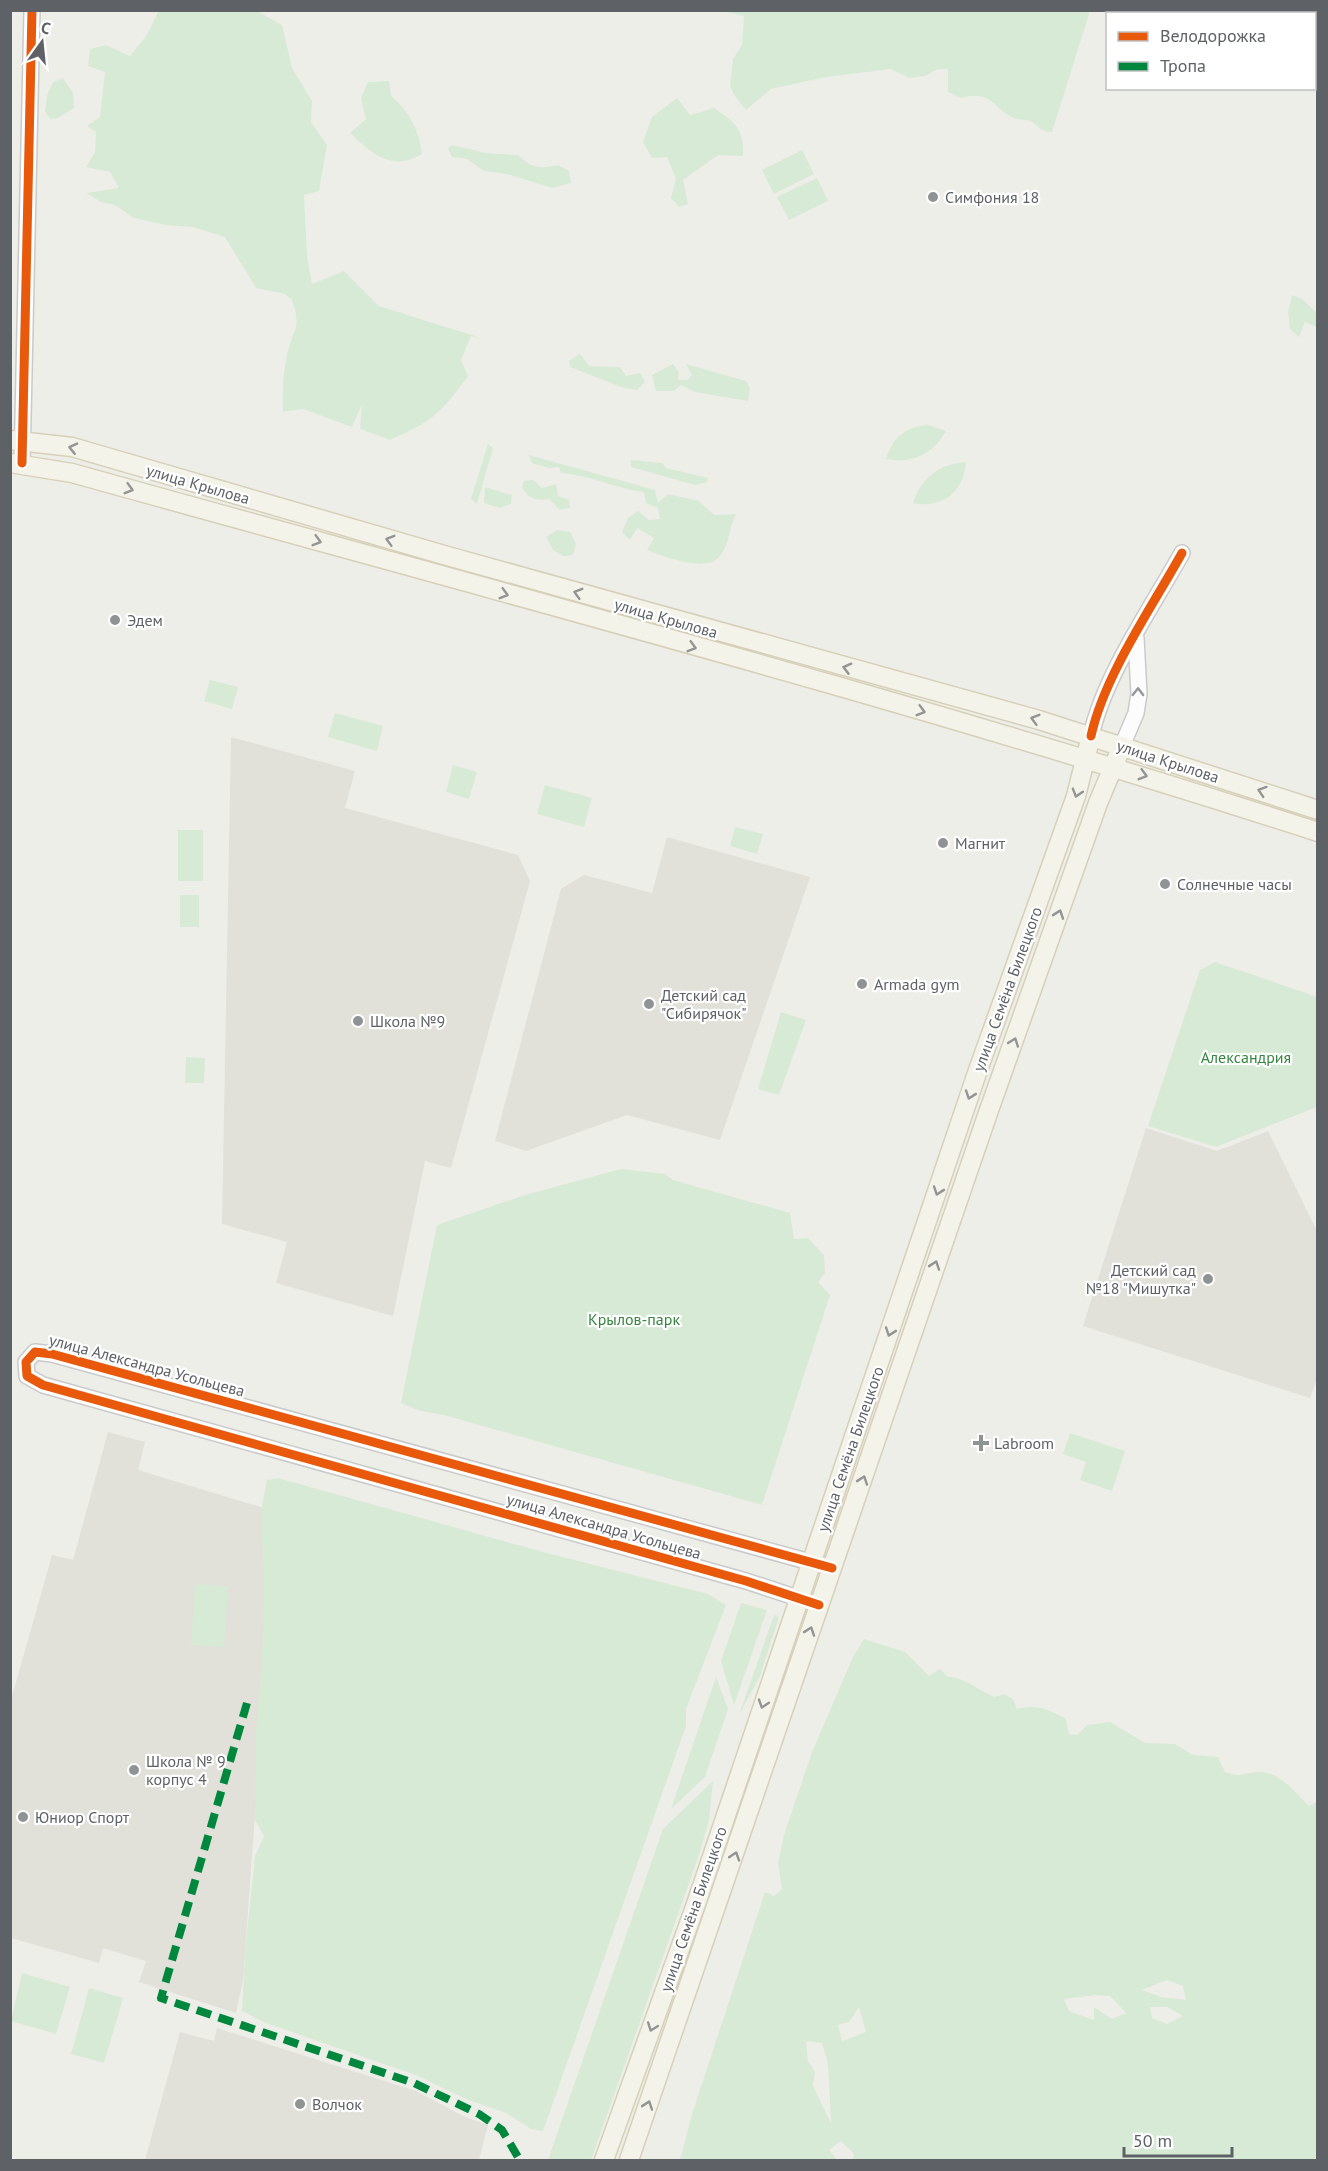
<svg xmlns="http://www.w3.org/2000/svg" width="1328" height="2171" font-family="'PT Sans',sans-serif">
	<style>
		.education { fill: #e1e0d9 }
		.green { fill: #d7ead6; fill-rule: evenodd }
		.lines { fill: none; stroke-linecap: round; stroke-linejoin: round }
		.minor-casing { stroke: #cacaca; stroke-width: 18 }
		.major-casing { stroke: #d6d0b8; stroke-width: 21 }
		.minor { stroke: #fcfcfc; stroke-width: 15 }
		.major { stroke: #f4f3e9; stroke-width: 18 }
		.quiet { stroke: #00873e; stroke-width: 8; stroke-dasharray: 15 8; stroke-linecap: butt }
		.cycleway-casing { stroke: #fff; stroke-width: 13 }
		.cycleway { stroke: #e8590c; stroke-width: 9 }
		.oneway { stroke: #929594 }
		.oneway2 { stroke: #95989b }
		.poi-dot { fill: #909394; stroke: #fff; stroke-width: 2 }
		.labels { text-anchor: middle; stroke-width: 4.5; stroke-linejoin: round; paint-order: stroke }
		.poi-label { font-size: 16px; fill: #5e6267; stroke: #fff; text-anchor: start }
		.street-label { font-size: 16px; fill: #5e6267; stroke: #fff }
		.park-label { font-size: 16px; fill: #378640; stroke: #fff }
	</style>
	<rect width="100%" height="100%" fill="#eeeee9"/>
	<g class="education">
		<path d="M231 737 355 771 345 808 518 855 530 881 451 1168 425 1161 393 1316 276 1283 287 1242 222 1224Z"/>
		<path d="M667 837 810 877 720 1140 627 1115 526 1151 495 1141 561 889 584 875 652 893Z"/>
		<path d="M1146 1128 1217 1151 1268 1131 1317 1231 1318 1376 1310 1398 1083 1326Z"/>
		<path d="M108 1432 145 1442 138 1470 277 1512 243 1980 236 2013 139 1982 146 1961 103 1948 99 1963 11 1938V1700L52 1555 73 1560Z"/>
		<path d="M217 2028 416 2091 465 2117 488 2125 479 2160H145L180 2032 214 2041Z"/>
	</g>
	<g class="green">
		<path d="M153 11H257L282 25 292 68 312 101 311 122 327 145 319 191 304 195 307 256 312 284 344 271 379 306 481 338 471 336 461 360 468 376C441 413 433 421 390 440L360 429 362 404 352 427 303 409 283 412C282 392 283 374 287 355 293 328 302 329 292 300L285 294 256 288 225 237 192 227 166 225 134 218 115 205 101 202 86 193 119 188 110 172 86 167 95 152 96 132 87 126 100 117 105 72 88 66 90 49 106 45 130 56 147 35 158 12Z"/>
		<path d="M722 11H1090L1052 132C1042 132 1040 128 1032 122 1026 119 1020 121 1014 118 993 110 993 89 961 98L948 92V69H938L925 76 909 78 891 69 826 77 771 89 746 110 734 95 730 85 733 59 742 45 744 16Z"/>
		<path d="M63 78 73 93 74 108 58 118 50 119 45 111 47 96 53 82Z"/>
		<path d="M389 81 391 96C409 111 419 130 422 154 392 172 372 154 350 133L366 119 361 98 368 82Z"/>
		<path d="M677 98 690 115 714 108C736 123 744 129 743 156L718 155 683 180 688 204 679 207 671 198 676 179 667 157 652 158 643 142 652 117Z"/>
		<path d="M452 145 486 153 518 155C531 168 540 169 558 165L569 171 571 183 552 188 507 174 484 171 467 159 452 157 448 148Z"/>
		<path d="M802 150 814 174 774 194 762 170Z"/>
		<path d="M817 178 828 201 789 220 777 197Z"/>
		<path d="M1292 295 1302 299 1317 313V327L1305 322 1299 337 1290 329 1288 312Z"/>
		<path d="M580 354 589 366 620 367 626 376 640 373 645 382 637 390 621 387 570 367 569 361Z"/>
		<path d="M673 364 679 373 678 380H688L692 375 686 364 746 381 750 388 748 401 695 392 681 385 674 391H656L652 375Z"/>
		<path d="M928 425 946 431C933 454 913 464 886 459 892 438 905 427 928 425Z"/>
		<path d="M488 444 493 448 477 504 471 499Z"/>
		<path d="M529 455 655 490 658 503 668 494 699 501 714 515 736 514C729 527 730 545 719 557 706 573 663 556 647 550L654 538 637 528 630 540 622 532 628 518 638 511 649 520 660 519 658 508 646 503 644 492C616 489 590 475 561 473L559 467 549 468 532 463Z"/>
		<path d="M631 460 662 463 666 468 708 478 707 482 695 485 631 467Z"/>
		<path d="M966 462C964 492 942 509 913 503 921 478 939 464 966 462Z"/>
		<path d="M533 480 542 488 556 484 558 496 569 500 570 508 560 510 549 499C536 501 528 499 522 487L524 481Z"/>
		<path d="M485 487 512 495 511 504 500 508 484 503Z"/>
		<path d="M557 530 570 532 576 544 573 555 563 556 553 550 546 537Z"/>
		<path d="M210 680 238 687 232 709 204 701Z"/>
		<path d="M335 713 383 726 377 751 328 737Z"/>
		<path d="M453 765 477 772 469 799 446 792Z"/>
		<path d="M545 785 592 798 584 827 537 814Z"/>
		<path d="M735 827 763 834 757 854 730 846Z"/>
		<rect x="178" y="830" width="25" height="51"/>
		<rect x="180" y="895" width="19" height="32"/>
		<path d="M1215 962 1318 997 1317 1107 1216 1147 1148 1126 1200 970Z"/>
		<path d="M781 1012 806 1020 779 1095 758 1089Z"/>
		<path d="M186 1057 205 1058 204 1083H185Z"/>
		<path d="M621 1169 665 1174 673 1180 790 1213 794 1239 808 1238 824 1255 825 1273 818 1282 830 1295 762 1505 444 1415 420 1411 401 1403 437 1225 525 1195Z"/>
		<path d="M1070 1433 1125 1451 1112 1491 1080 1480 1086 1462 1063 1454Z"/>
		<path d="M278 1478 543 1552 708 1594 726 1605 686 1709V1726L543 2131 531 2129 506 2113 466 2099 418 2076 266 2023 242 2011 245 1951 255 1856 264 1836 255 1820 256 1730 262 1659 264 1585 261 1510 267 1480Z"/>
		<path d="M195 1584 228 1586 224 1647 191 1645Z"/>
		<path d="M741 1603 767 1610 734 1705 721 1661Z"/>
		<path d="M774 1615 779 1617 760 1676 739 1715Z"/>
		<path d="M864 1639 905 1652 929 1676 940 1669 948 1677C965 1677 979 1691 995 1697L1004 1694 1013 1699 1017 1709C1037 1704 1048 1709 1066 1719L1069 1734 1077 1735 1087 1725 1110 1722 1145 1743 1175 1744 1193 1755 1218 1757 1225 1772C1241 1778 1242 1773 1258 1772 1278 1770 1296 1793 1309 1806L1317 1802V2160H853L854 2154 841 2141 829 2150 837 2160H680L693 2111 765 1892 774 1896 782 1889 778 1863 784 1835 812 1752 853 1657ZM1167 1980 1183 1986 1186 2000 1161 1997 1142 1990ZM1096 1995 1110 1996 1126 2013 1112 2019 1094 2007V2020L1069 2011 1064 1999ZM859 2007 866 2032 842 2041 838 2025 849 2022ZM1167 2007 1183 2016 1167 2024 1152 2018 1150 2007ZM806 2041 822 2043 828 2064 831 2123 813 2086 815 2072 808 2061Z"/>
		<path d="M716 1677 728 1709 705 1777 671 1809Z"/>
		<path d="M713 1781 709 1820 699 1855 591 2160H548L663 1829Z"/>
		<path d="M22 1973 70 1987 56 2034 11 2021Z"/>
		<path d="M89 1988 123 1998 104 2063 71 2054Z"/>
	</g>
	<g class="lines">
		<defs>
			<g id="minor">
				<path d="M22 463 32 10"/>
				<path d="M1091 736C1104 676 1152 607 1182 553"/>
				<path d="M1122 746 1136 713 1139 694 1136 638"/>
				<path d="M819 1605 746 1581 43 1385 27 1376 26 1362 35 1352 52 1354 832 1568"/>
			</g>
			<g id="major">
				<path d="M10 440 72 447 444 555 1039 720 1318 810"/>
				<path d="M10 463 72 473C488 589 907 699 1318 832"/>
				<path d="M604 2160 696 1904 977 1073 1076 796 1091 736"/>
				<path d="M629 2160 988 1113 1098 803 1122 746"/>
			</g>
		</defs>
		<use href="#minor" class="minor-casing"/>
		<use href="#major" class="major-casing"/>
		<use href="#minor" class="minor"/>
		<use href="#major" class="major"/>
		<path class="quiet" d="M247 1703 161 1998 414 2083 479 2114 502 2130 518 2157"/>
		<defs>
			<g id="cycleway">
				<path d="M22 463 32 10"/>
				<path d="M1091 736C1104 676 1152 607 1182 553"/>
				<path d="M819 1605 746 1581 43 1385 27 1376 26 1362 35 1352 52 1354 832 1568"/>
			</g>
		</defs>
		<use href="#cycleway" class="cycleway-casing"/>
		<use href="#cycleway" class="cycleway"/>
	</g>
	<defs><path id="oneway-chevron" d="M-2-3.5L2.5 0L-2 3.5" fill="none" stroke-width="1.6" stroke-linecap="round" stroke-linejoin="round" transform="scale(1.5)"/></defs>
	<g class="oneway">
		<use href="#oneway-chevron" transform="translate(73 448) rotate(-167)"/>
		<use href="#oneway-chevron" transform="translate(129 489) rotate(16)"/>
		<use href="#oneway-chevron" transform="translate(390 540) rotate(-164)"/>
		<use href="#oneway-chevron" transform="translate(317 541) rotate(16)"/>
		<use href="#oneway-chevron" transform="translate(578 593) rotate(-164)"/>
		<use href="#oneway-chevron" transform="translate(504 594) rotate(16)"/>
		<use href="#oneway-chevron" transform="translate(692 647) rotate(16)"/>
		<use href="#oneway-chevron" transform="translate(847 668) rotate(-165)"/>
		<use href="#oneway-chevron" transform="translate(921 711) rotate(16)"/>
		<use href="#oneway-chevron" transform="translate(1035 719) rotate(-164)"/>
		<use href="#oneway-chevron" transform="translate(1143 775) rotate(16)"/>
		<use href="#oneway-chevron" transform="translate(1262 791) rotate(-162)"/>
		<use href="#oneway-chevron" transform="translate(1077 793) rotate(107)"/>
		<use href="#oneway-chevron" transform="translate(1059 914) rotate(-71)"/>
		<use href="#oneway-chevron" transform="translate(1014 1042) rotate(-70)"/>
		<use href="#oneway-chevron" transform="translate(970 1095) rotate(109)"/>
		<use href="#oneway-chevron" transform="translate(938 1191) rotate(109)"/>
		<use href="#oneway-chevron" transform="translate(935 1265) rotate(-71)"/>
		<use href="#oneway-chevron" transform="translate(890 1332) rotate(109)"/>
		<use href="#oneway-chevron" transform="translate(863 1480) rotate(-71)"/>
		<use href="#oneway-chevron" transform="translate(810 1631) rotate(-71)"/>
		<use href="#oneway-chevron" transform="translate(763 1704) rotate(108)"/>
		<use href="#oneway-chevron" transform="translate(735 1856) rotate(-72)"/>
		<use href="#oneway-chevron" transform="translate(652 2027) rotate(110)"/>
		<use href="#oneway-chevron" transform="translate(648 2105) rotate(-71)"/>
	</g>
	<use class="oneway2" href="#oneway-chevron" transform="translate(1138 692) rotate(-89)"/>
	<g class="poi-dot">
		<circle cx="933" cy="197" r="6"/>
		<circle cx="115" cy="620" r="6"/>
		<circle cx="943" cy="843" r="6"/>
		<circle cx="1165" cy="884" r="6"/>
		<circle cx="862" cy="984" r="6"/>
		<circle cx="649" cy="1004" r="6"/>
		<circle cx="358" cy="1021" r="6"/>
		<circle cx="1208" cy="1279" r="6"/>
		<path d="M978 1434h6v6h6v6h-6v6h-6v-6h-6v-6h6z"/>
		<circle cx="134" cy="1770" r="6"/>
		<circle cx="23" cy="1817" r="6"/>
		<circle cx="300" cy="2104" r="6"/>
	</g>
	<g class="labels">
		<g class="poi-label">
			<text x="945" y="203">Симфония 18</text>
			<text x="127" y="626">Эдем</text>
			<text x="955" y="849">Магнит</text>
			<text x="1177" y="890">Солнечные часы</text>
			<text x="874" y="990">Armada gym</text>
			<text x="661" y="1001">Детский сад<tspan x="661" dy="18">"Сибирячок"</tspan></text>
			<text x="370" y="1027">Школа №9</text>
			<text x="1196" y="1276" text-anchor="end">Детский сад<tspan x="1196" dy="18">№18 "Мишутка"</tspan></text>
			<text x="994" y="1449">Labroom</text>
			<text x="146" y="1767">Школа № 9<tspan x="146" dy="18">корпус 4</tspan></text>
			<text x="35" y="1823">Юниор Спорт</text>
			<text x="312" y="2110">Волчок</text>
		</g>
		<g class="street-label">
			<text transform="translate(198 484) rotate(16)" y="6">улица Крылова</text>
			<text transform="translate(666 618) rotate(16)" y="6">улица Крылова</text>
			<text transform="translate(1168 761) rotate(18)" y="6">улица Крылова</text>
			<text transform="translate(1007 989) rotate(-70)" y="6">улица Семёна Билецкого</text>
			<text transform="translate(147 1365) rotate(15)" y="6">улица Александра Усольцева</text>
			<text transform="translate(850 1449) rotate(-71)" y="6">улица Семёна Билецкого</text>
			<text transform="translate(604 1526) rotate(16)" y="6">улица Александра Усольцева</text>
			<text transform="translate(693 1909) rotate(-71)" y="6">улица Семёна Билецкого</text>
		</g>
		<g class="park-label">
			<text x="1246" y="1063">Александрия</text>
			<text x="634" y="1325">Крылов-парк</text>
		</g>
	</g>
	<rect width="1328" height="2171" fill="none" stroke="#5e6267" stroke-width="24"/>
	<rect x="1106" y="12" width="210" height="78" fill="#ffffff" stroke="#bfc0c2" stroke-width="1.5"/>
	<rect x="1118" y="32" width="30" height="9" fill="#e8590c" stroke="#bfc0c2" stroke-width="1.5"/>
	<text x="1160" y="42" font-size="18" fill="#5e6267">Велодорожка</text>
	<rect x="1118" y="62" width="30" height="9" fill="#00873e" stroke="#bfc0c2" stroke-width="1.5"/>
	<text x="1160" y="72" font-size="18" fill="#5e6267">Тропа</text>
	<g transform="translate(42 42) rotate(15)" stroke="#ffffff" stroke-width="4.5" paint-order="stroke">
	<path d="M0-4.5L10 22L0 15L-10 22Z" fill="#5e6267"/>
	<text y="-9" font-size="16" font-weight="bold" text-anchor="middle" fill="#5e6267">С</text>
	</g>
	<path d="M1124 2147v9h108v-9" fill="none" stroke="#5e6267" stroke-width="3"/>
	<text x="1133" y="2147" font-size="18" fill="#5e6267" stroke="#ffffff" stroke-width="4.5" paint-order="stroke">50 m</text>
</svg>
